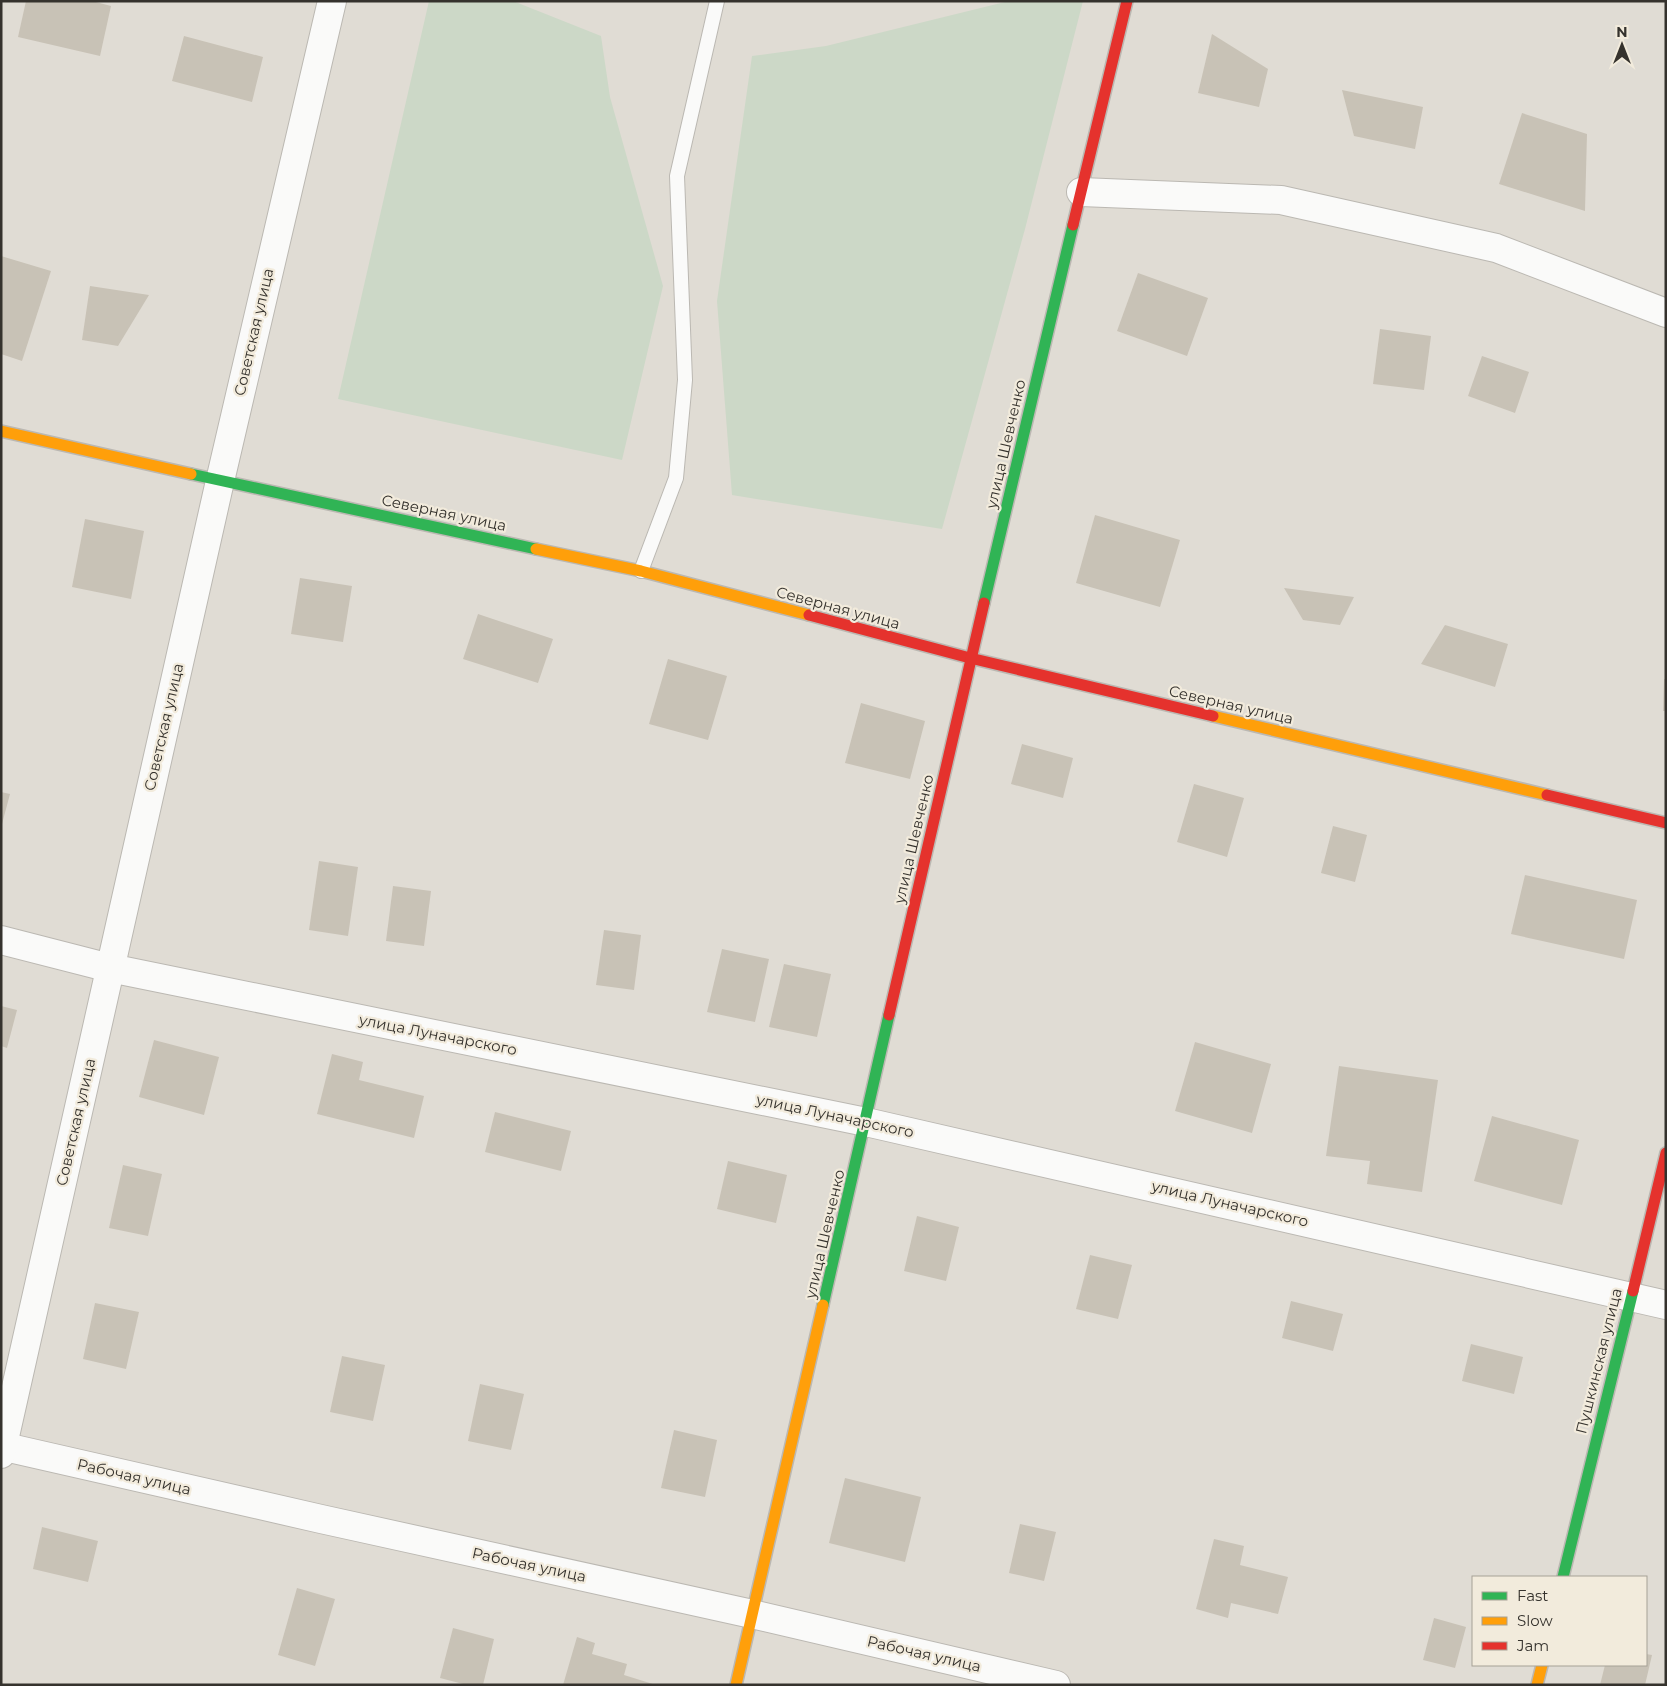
<svg xmlns="http://www.w3.org/2000/svg" width="1667" height="1686" font-family="Montserrat,sans-serif">
	<style>
		.green { fill: #ccd8c7 }
		.building { fill: #c8c2b6 }
		.lines { fill: none; stroke-linecap: round; stroke-linejoin: round }
		.lane-casing { stroke: #bbb8b2; stroke-width: 16 }
		.street-casing { stroke: #bbb8b2; stroke-width: 30 }
		.fast-casing { stroke: #bbb8b2; stroke-width: 14 }
		.slow-casing { stroke: #bbb8b2; stroke-width: 14 }
		.jam-casing { stroke: #bbb8b2; stroke-width: 14 }
		.lane { stroke: #fafaf9; stroke-width: 14 }
		.street { stroke: #fafaf9; stroke-width: 28 }
		.fast { stroke: #30b455; stroke-width: 11 }
		.slow { stroke: #ff9f0a; stroke-width: 11 }
		.jam { stroke: #e5322d; stroke-width: 11 }
		.labels { text-anchor: middle; stroke-width: 4.5; stroke-linejoin: round; paint-order: stroke }
		.street-label { font-size: 15px; fill: #35322d; stroke: #f2ebdc }
	</style>
	<rect width="100%" height="100%" fill="#e0dcd4"/>
	<g class="green">
		<path d="M429 1H513L601 36 610 97 663 286 622 460 338 399Z"/>
		<path d="M1009 1H1083L1025 229 942 529 732 495 717 301 752 56 826 46Z"/>
	</g>
	<g class="building">
		<path d="M26 1H92L111 6 100 56 18 37Z"/>
		<path d="M1212 34 1268 69 1259 107 1198 93Z"/>
		<path d="M184 36 263 57 252 102 172 81Z"/>
		<path d="M1342 90 1423 107 1415 149 1354 136Z"/>
		<path d="M1522 113 1587 134 1585 211 1499 184Z"/>
		<path d="M1 256 51 271 22 361 1 354Z"/>
		<path d="M1138 273 1208 298 1187 356 1117 331Z"/>
		<path d="M90 286 149 295 118 346 82 340Z"/>
		<path d="M1380 329 1431 336 1424 390 1373 384Z"/>
		<path d="M1482 356 1529 372 1515 413 1468 396Z"/>
		<path d="M1095 515 1180 540 1160 607 1076 583Z"/>
		<path d="M85 519 144 531 131 599 72 587Z"/>
		<path d="M300 578 352 586 343 642 291 634Z"/>
		<path d="M1284 588 1354 597 1340 625 1303 620Z"/>
		<path d="M478 614 553 639 538 683 463 659Z"/>
		<path d="M1445 625 1508 644 1495 687 1421 664Z"/>
		<path d="M668 659 727 676 708 740 649 724Z"/>
		<path d="M1664 679H1666V711H1663Z"/>
		<path d="M861 703 925 721 910 779 845 763Z"/>
		<path d="M1022 744 1073 758 1063 798 1011 784Z"/>
		<path d="M1194 784 1244 798 1227 857 1177 842Z"/>
		<path d="M1 792 10 794 2 824 1 823Z"/>
		<path d="M1333 826 1367 835 1355 882 1321 873Z"/>
		<path d="M319 861 358 867 348 936 309 930Z"/>
		<path d="M1525 875 1637 900 1624 959 1511 934Z"/>
		<path d="M393 886 431 891 424 946 386 941Z"/>
		<path d="M604 930 641 935 634 990 596 985Z"/>
		<path d="M722 949 769 959 755 1022 707 1012Z"/>
		<path d="M784 964 831 974 817 1037 769 1027Z"/>
		<path d="M1 1006 17 1010 7 1048 1 1046Z"/>
		<path d="M154 1040 219 1057 204 1115 139 1097Z"/>
		<path d="M1195 1042 1271 1064 1252 1133 1175 1111Z"/>
		<path d="M332 1054 363 1062 359 1080 424 1096 414 1138 317 1114Z"/>
		<path d="M1339 1066 1438 1080 1422 1192 1367 1184 1370 1161 1326 1156Z"/>
		<path d="M495 1112 571 1131 561 1171 485 1152Z"/>
		<path d="M1492 1116 1579 1140 1562 1205 1474 1181Z"/>
		<path d="M728 1161 787 1175 776 1223 717 1209Z"/>
		<path d="M123 1165 162 1174 148 1236 109 1228Z"/>
		<path d="M917 1216 959 1227 946 1281 904 1271Z"/>
		<path d="M1090 1255 1132 1265 1118 1319 1076 1309Z"/>
		<path d="M1291 1301 1343 1314 1333 1351 1282 1338Z"/>
		<path d="M95 1303 139 1312 126 1369 83 1359Z"/>
		<path d="M1471 1344 1523 1357 1514 1394 1462 1381Z"/>
		<path d="M342 1356 385 1365 373 1421 330 1412Z"/>
		<path d="M480 1384 524 1394 511 1450 468 1441Z"/>
		<path d="M674 1430 717 1440 705 1497 661 1488Z"/>
		<path d="M845 1478 921 1497 905 1562 829 1543Z"/>
		<path d="M1020 1524 1056 1532 1044 1581 1009 1573Z"/>
		<path d="M42 1527 98 1541 88 1582 33 1569Z"/>
		<path d="M1214 1539 1244 1546 1240 1565 1288 1577 1278 1614 1231 1603 1228 1618 1196 1609Z"/>
		<path d="M297 1588 335 1599 315 1666 278 1655Z"/>
		<path d="M1434 1618 1466 1627 1455 1668 1423 1660Z"/>
		<path d="M453 1628 494 1639 483 1685H467L440 1678Z"/>
		<path d="M577 1637 595 1643 592 1654 627 1664 624 1675 656 1685H563Z"/>
		<path d="M1646 1654 1652 1655 1645 1685H1600L1605 1665H1646Z"/>
	</g>
	<g class="lines">
		<defs>
			<path id="lane" d="M641 571 676 478 685 380 677 176 717 1"/>
			<g id="street">
				<path d="M1081 192 1281 200 1496 248 1666 313"/>
				<path d="M1 940 110 968 866 1122 1666 1305"/>
				<path d="M1 1446 321 1519 752 1614 1056 1685"/>
				<path d="M1 1454 220 481 332 1"/>
			</g>
			<g id="fast">
				<path d="M191 474 536 549"/>
				<path d="M984 603 1073 225"/>
				<path d="M823 1305 889 1015"/>
				<path d="M1563 1577 1633 1291"/>
			</g>
			<g id="slow">
				<path d="M1 431 191 474"/>
				<path d="M536 549 641 571 809 615"/>
				<path d="M1213 716 1547 795"/>
				<path d="M736 1685 823 1305"/>
				<path d="M1537 1685 1542 1665"/>
			</g>
			<g id="jam">
				<path d="M1073 225 1127 1"/>
				<path d="M809 615 970 658 1213 716"/>
				<path d="M1547 795 1666 823"/>
				<path d="M889 1015 984 603"/>
				<path d="M1633 1291 1666 1153"/>
			</g>
		</defs>
		<use href="#lane" class="lane-casing"/>
		<use href="#street" class="street-casing"/>
		<use href="#fast" class="fast-casing"/>
		<use href="#slow" class="slow-casing"/>
		<use href="#jam" class="jam-casing"/>
		<use href="#lane" class="lane"/>
		<use href="#street" class="street"/>
		<use href="#fast" class="fast"/>
		<use href="#slow" class="slow"/>
		<use href="#jam" class="jam"/>
	</g>
	<g class="labels">
		<g class="street-label">
			<text transform="translate(254 332) rotate(-77)" y="5">Советская улица</text>
			<text transform="translate(1006 444) rotate(-77)" y="5">улица Шевченко</text>
			<text transform="translate(444 513) rotate(12)" y="5">Северная улица</text>
			<text transform="translate(838 608) rotate(15)" y="5">Северная улица</text>
			<text transform="translate(1231 705) rotate(13)" y="5">Северная улица</text>
			<text transform="translate(164 727) rotate(-77)" y="5">Советская улица</text>
			<text transform="translate(914 839) rotate(-77)" y="5">улица Шевченко</text>
			<text transform="translate(438 1035) rotate(11)" y="5">улица Луначарского</text>
			<text transform="translate(835 1116) rotate(12)" y="5">улица Луначарского</text>
			<text transform="translate(76 1122) rotate(-77)" y="5">Советская улица</text>
			<text transform="translate(1230 1204) rotate(13)" y="5">улица Луначарского</text>
			<text transform="translate(825 1234) rotate(-77)" y="5">улица Шевченко</text>
			<text transform="translate(1599 1361) rotate(-76)" y="5">Пушкинская улица</text>
			<text transform="translate(134 1477) rotate(13)" y="5">Рабочая улица</text>
			<text transform="translate(529 1565) rotate(12)" y="5">Рабочая улица</text>
			<text transform="translate(924 1654) rotate(13)" y="5">Рабочая улица</text>
		</g>
	</g>
	<rect width="1667" height="1686" fill="none" stroke="#35322d" stroke-width="5"/>
	<rect x="1472" y="1576" width="175" height="90" fill="#f2ebdc" stroke="#a6a196"/>
	<rect x="1482" y="1592" width="25" height="8" fill="#30b455" stroke="#a6a196"/>
	<text x="1517" y="1601" font-size="15" fill="#35322d">Fast</text>
	<rect x="1482" y="1617" width="25" height="8" fill="#ff9f0a" stroke="#a6a196"/>
	<text x="1517" y="1626" font-size="15" fill="#35322d">Slow</text>
	<rect x="1482" y="1642" width="25" height="8" fill="#e5322d" stroke="#a6a196"/>
	<text x="1517" y="1651" font-size="15" fill="#35322d">Jam</text>
	<g transform="translate(1622 45)" stroke="#f2ebdc" stroke-width="4" paint-order="stroke">
	<path d="M0-4L9 19L0 12L-9 19Z" fill="#35322d"/>
	<text y="-8" font-size="14" font-weight="bold" text-anchor="middle" fill="#35322d">N</text>
	</g>
</svg>
